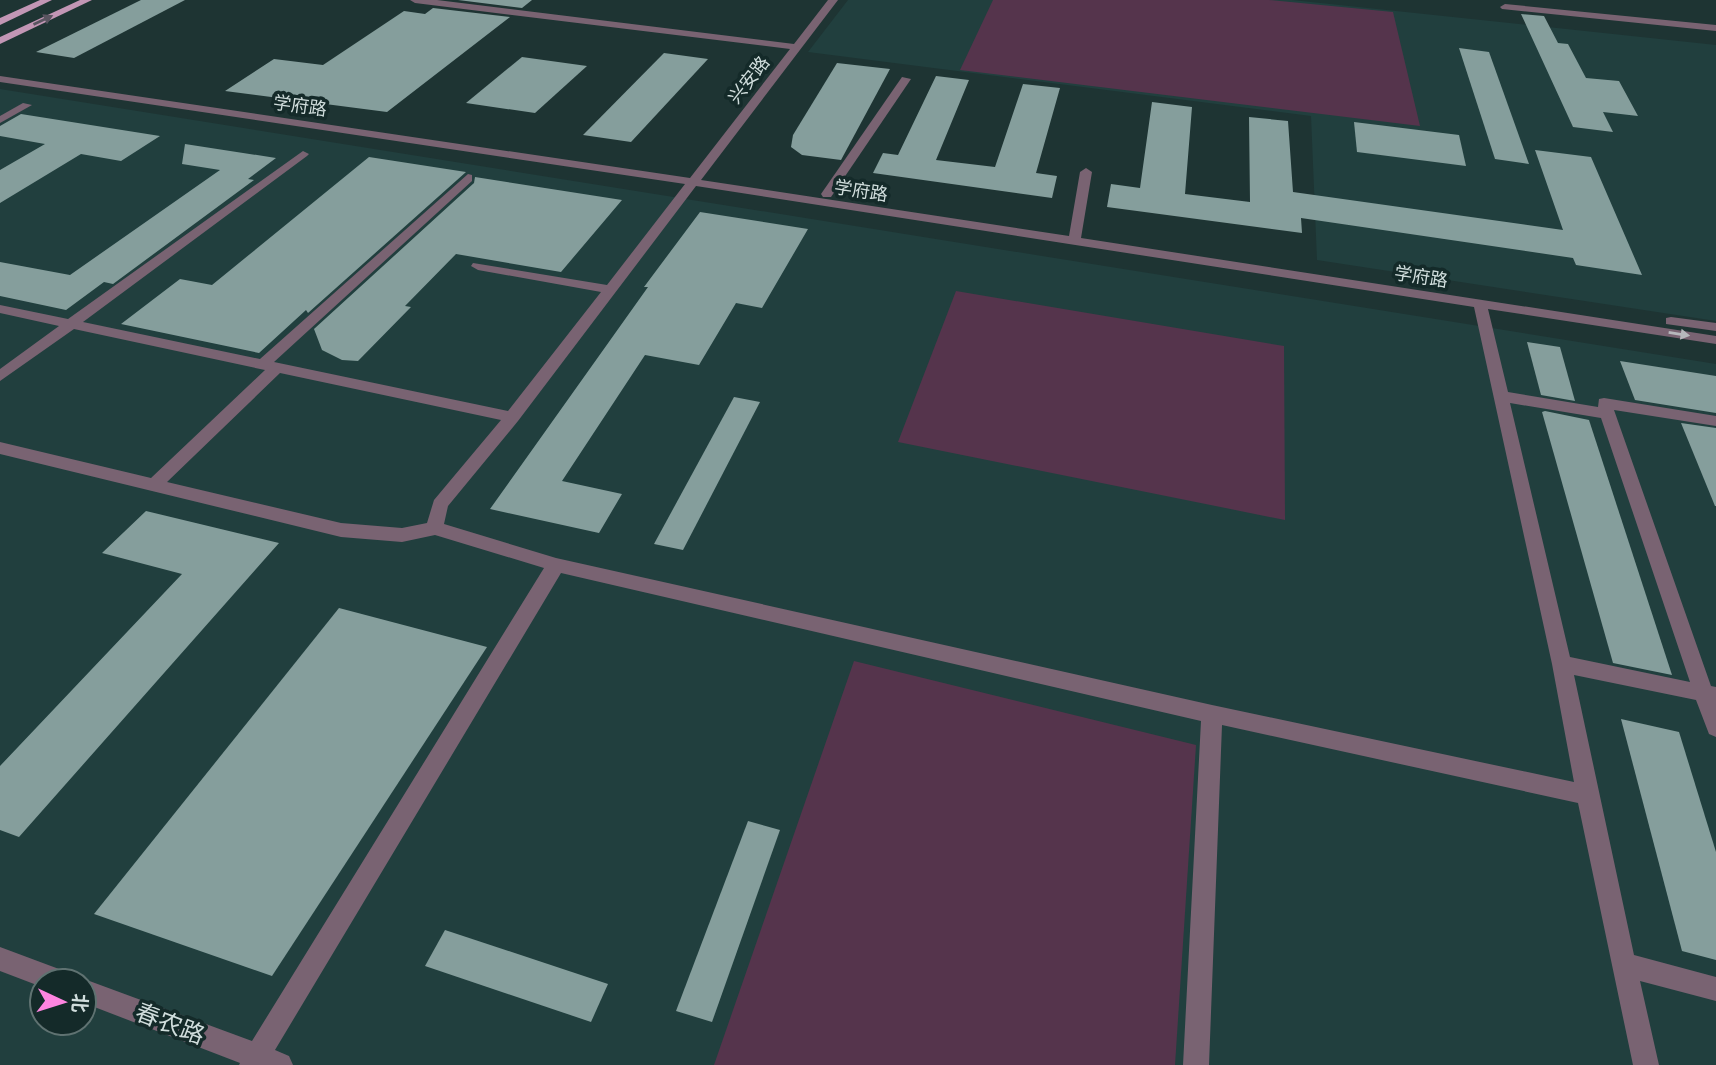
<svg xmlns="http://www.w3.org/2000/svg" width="1716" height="1065" font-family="'Titillium Web','Noto Sans SC',sans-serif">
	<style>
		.built { fill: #213f3e; fill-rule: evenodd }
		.green { fill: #55344c }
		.building { fill: #859e9c }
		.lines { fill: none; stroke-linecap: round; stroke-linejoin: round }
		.minor { fill: #796372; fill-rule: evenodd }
		.major { fill: #c296b5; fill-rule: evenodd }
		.oneway { fill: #5a5561 }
		.oneway2 { fill: #b6b8bc }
		.labels { text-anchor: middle; stroke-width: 7; stroke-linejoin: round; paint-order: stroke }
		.far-street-label { font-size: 18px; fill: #d0dddc; stroke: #142a29 }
		.near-street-label { font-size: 24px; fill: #d0dddc; stroke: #142a29 }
	</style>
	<rect width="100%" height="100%" fill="#1e3433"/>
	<g class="built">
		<path d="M848 0H1292L1716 45V321L1317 260 1311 116 808 52Z"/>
		<path d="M0 89 1716 364V1065H0ZM42 981H84V1023H42Z"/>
	</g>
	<g class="green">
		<path d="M993 0H1269L1393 12 1420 126 960 70Z"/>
		<path d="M956 291 1284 346 1285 520 898 442Z"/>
		<path d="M854 661 1196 745 1175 1065H714Z"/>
	</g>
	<g class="building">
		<path d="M141 0H185L74 58 36 52Z"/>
		<path d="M458 0H532L522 8Z"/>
		<path d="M433 8 510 17 387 112 225 91 274 59 323 65 404 11 425 14Z"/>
		<path d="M1521 14 1544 16 1558 43 1568 44 1586 78 1619 81 1638 116 1603 112 1613 132 1573 127Z"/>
		<path d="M1459 48 1489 52 1529 164 1495 159Z"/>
		<path d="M664 53 708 59 631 142 583 135Z"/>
		<path d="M522 57 587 66 535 113 466 103Z"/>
		<path d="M837 63 890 69 841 160 802 155 791 147 793 135Z"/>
		<path d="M936 76 969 80 936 160 995 167 1023 84 1060 88 1036 173 1057 176 1052 198 873 173 883 153 898 155Z"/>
		<path d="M1152 102 1192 107 1185 194 1250 202 1249 117 1288 121 1293 192 1563 230 1535 150 1591 157 1642 275 1576 265 1573 258 1301 218 1302 233 1107 207 1111 184 1140 188Z"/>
		<path d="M21 114 160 136 121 161 81 154 0 203V170L45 144 0 136V126Z"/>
		<path d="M1354 122 1459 135 1466 166 1357 152Z"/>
		<path d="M185 144 276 158 248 179 254 180 113 284 104 282 66 310 0 296V262L70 275 220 170 182 164Z"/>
		<path d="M369 157 466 172 308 313 306 310 259 353 121 324 180 279 212 285Z"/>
		<path d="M475 177 622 200 561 272 456 254 405 306 411 307 358 361 342 360 322 350 314 329 474 183Z"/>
		<path d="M700 212 808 229 762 308 736 303 699 365 645 355 562 481 622 494 599 533 490 509 648 287H644Z"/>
		<path d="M1527 342 1560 347 1575 401 1541 395Z"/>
		<path d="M1620 361 1716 376V413L1635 400Z"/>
		<path d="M734 397 760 402 683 550 654 544Z"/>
		<path d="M1545 411 1589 420 1672 675 1613 663 1542 412Z"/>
		<path d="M1681 423 1716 428V506H1715Z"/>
		<path d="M146 511 279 543 19 837 0 830V766L182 574 102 553Z"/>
		<path d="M339 608 487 647 272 976 94 914Z"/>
		<path d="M1621 719 1679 732 1716 852V960L1682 951Z"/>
		<path d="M748 821 780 830 712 1022 676 1011Z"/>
		<path d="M445 930 608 984 591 1022 425 966Z"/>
	</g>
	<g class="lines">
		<g class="minor">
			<path d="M410 0H437L794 44 828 0H838L701 180 1069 236 1080 172 1086 168 1092 172 1081 238 1716 336V344L1488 309 1508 392 1598 407 1599 399 1604 398 1716 416V426L1614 410 1711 686 1716 687V737L1709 734 1696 700 1574 675 1634 955 1716 977V1001L1640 981 1659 1065H1633L1578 803 1222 725 1209 1065H1183L1201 721 561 573 275 1050 289 1056 293 1065H239L240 1063 84 1003V981H78L84 979 252 1041 544 568 435 535 402 542 341 537 0 454V442L151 478 265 370 74 329 0 381V369L59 326 0 313V305L68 319 303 151 309 154 307 156 83 322 260 359 468 174 472 175V181L274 362 508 411 601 292 478 270 471 266 473 263 607 285 685 184 0 82V76L690 178 790 49 415 3ZM696 186 1474 307 1552 664 1574 782 1212 705 556 558 444 524 448 506 518 421ZM280 373 501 420 434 500 427 523 402 528 341 523 167 482ZM1510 403 1601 418 1690 682 1570 657Z"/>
			<path d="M1505 4 1716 25V31L1502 9 1500 7Z"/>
			<path d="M902 77 911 79 831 197H823L821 194Z"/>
			<path d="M23 103 32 105 0 123V116Z"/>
			<path d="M1671 317 1716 323V331L1666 324V318Z"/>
			<path d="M0 947 67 972 70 981H42V987L0 971Z"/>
		</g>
		<g class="major">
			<path d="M40 0H52L0 25V18Z"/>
			<path d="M80 0H92L0 44V37Z"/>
		</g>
	</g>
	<defs><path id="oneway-solid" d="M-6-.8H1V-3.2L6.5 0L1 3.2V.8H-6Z" transform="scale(1.75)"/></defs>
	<use class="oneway" href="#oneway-solid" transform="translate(43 20) rotate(-25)"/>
	<use class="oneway2" href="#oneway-solid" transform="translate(1679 334) rotate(9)"/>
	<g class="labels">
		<g class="far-street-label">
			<text transform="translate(749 80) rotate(-52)" y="6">兴安路</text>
			<text transform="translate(300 106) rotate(8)" y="6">学府路</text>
			<text transform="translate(861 191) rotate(9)" y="6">学府路</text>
			<text transform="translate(1421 277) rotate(9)" y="6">学府路</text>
		</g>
		<g class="near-street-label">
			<text transform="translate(170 1024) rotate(21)" y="8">春农路</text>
		</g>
	</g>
	<g transform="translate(63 1002) rotate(94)"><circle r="33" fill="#142a29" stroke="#5f7271" stroke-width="2"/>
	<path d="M0-5L12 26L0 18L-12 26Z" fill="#fe85e0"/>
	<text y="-10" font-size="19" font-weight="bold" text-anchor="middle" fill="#d0dddc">北</text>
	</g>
</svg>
